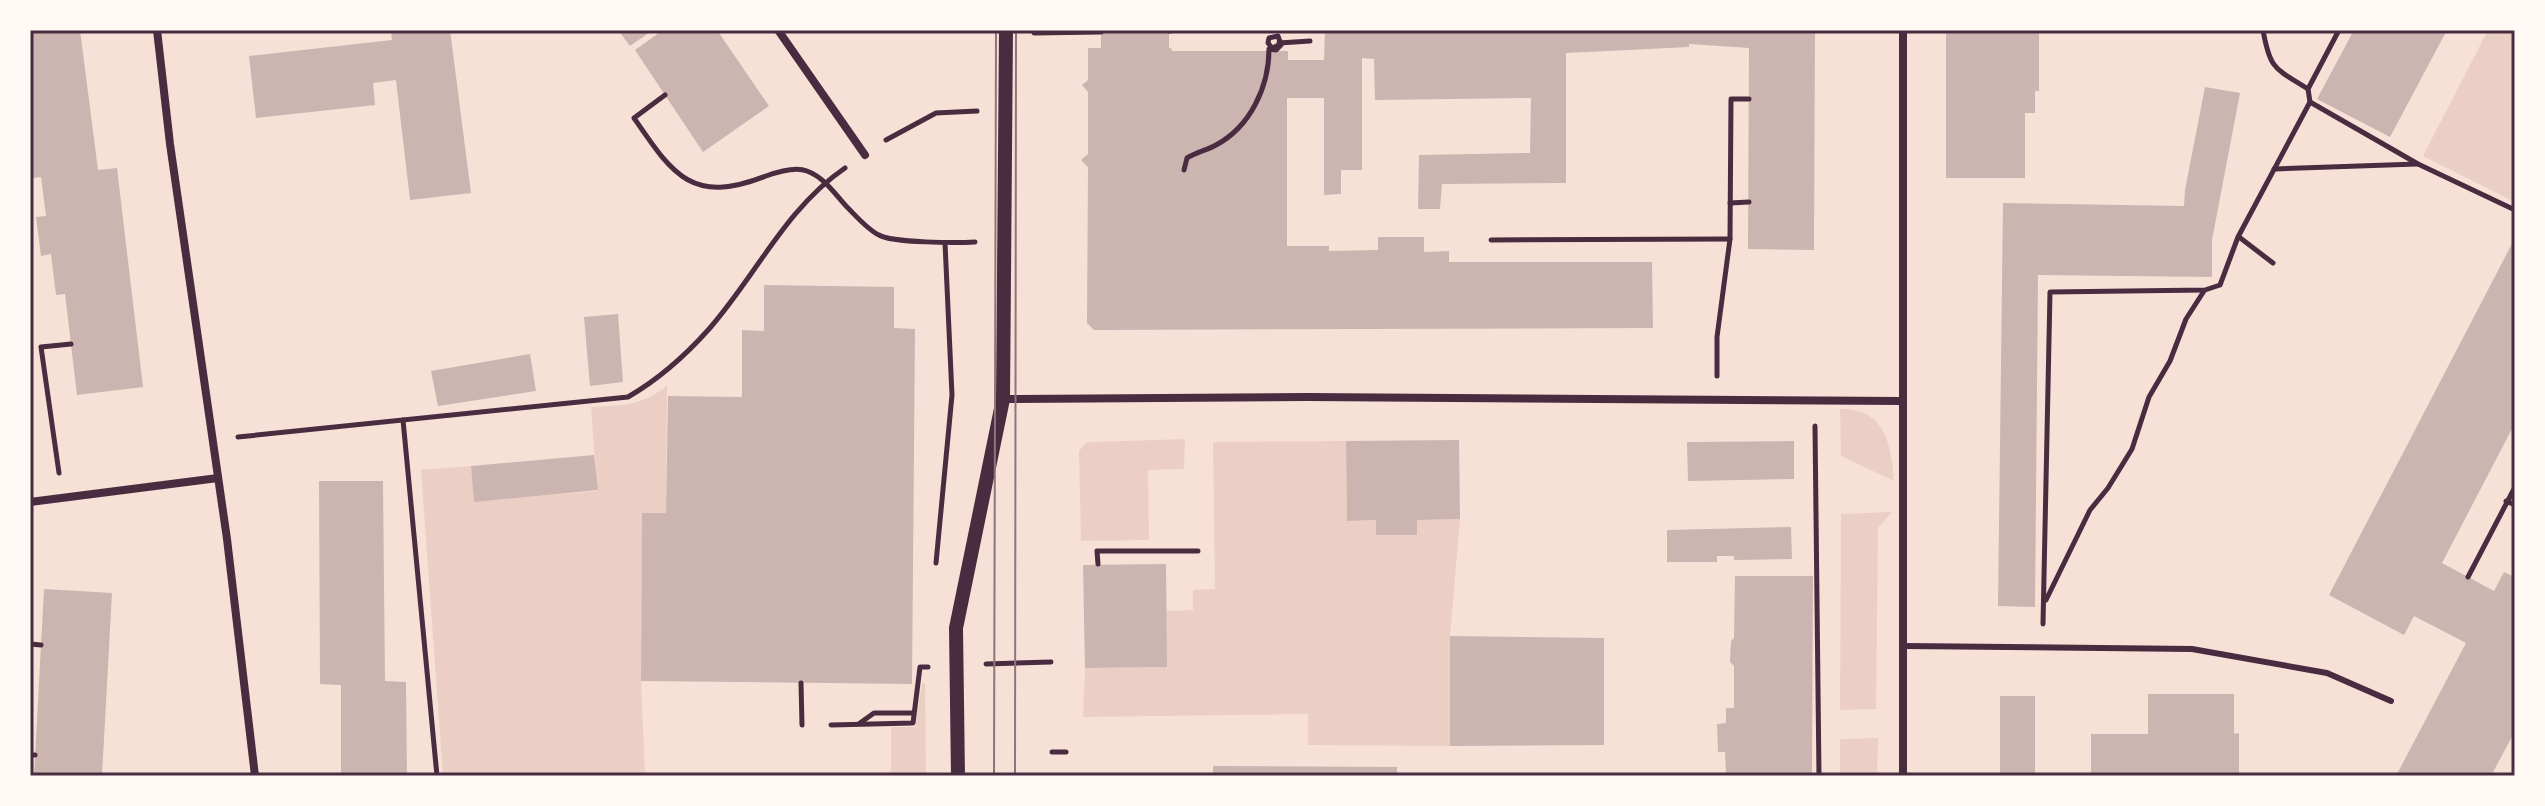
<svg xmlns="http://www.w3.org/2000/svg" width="2545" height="806" font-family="'Fira Sans',sans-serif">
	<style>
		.green { fill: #ebcfc5 }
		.building { fill: #ccb4b1 }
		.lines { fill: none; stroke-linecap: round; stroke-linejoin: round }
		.path { stroke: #4a2c40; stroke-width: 5 }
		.service { stroke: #4a2c40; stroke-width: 6 }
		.minor { stroke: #4a2c40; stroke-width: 8 }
		.tertiary { stroke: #4a2c40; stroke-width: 14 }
		.tram { stroke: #8f747c; stroke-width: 2 }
		.neatline { fill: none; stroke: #4a2c40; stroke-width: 3 }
	</style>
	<rect width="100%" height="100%" fill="#f7e1d7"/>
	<g class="green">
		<path d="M2488 30H2515V202L2423 156Z"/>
		<path d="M667 386 666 513H642L641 681 645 776H443L421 470 471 466 475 501 597 491 591 407C624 405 640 406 667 386Z"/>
		<path d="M1840 409C1885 408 1891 444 1894 481L1841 456Z"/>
		<path d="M1185 439 1184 469 1148 470 1149 540 1081 541 1079 451 1086 443 1094 442Z"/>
		<path d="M1346 441 1347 521 1376 520V535H1417V520L1460 519 1450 636V746L1308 745V714L1083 717 1085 668 1167 667 1166 611 1193 610V590L1215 589 1213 442Z"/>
		<path d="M1892 512 1878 528 1876 709 1840 710 1841 514Z"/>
		<path d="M925 683 926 776H891V727H915L922 684Z"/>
		<path d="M1878 738 1877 776H1840V739Z"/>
	</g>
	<g class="building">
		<path d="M30 30H80L98 170 117 168 143 387 77 395 65 294 56 295 51 254 41 256 36 217 46 216 41 177 32 178 30 163Z"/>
		<path d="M391 30H450L471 193 410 200 396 80 373 83 375 105 256 118 249 56 392 40Z"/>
		<path d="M618 30H653L630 46Z"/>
		<path d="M663 30H717L769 106 703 152 635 50Z"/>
		<path d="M1101 30H1169V48H1171L1172 51H1288V60H1324L1325 30H1815L1814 250 1748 249 1749 48 1689 44V47L1566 53V183L1442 184 1440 209H1418L1419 155 1530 153 1531 98 1375 100 1374 59 1362 58V170H1341V194L1324 195V98H1287V246H1329V251L1378 250V237H1424V252L1449 251V262H1652L1653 328 1094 330 1087 323 1088 167 1081 160 1088 154V92L1082 85 1088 80V48H1101Z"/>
		<path d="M1946 30H2039V91H2035V113H2025V178H1946Z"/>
		<path d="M2354 30H2447L2390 137 2317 99Z"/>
		<path d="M2205 87 2240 93 2212 240V277L2038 275 2035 607 1998 606 2003 203 2184 206 2185 190Z"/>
		<path d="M2515 238V423L2442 563 2494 591 2504 572 2515 577V731L2491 776H2396L2466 643 2414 616 2404 635 2329 595Z"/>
		<path d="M764 285 894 287V328L915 329 912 684 641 681 642 513H666L668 396 742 397V330L764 331Z"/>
		<path d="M618 314 623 382 590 386 584 317Z"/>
		<path d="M530 354 536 391 438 406 431 371Z"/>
		<path d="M1459 440 1460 519 1417 520V535H1376V520L1347 521 1346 441Z"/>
		<path d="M1794 441V479L1688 481 1687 442Z"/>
		<path d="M594 455 598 490 474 502 471 466Z"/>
		<path d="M319 481H383L385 681 406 682 407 776H341V685L320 684Z"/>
		<path d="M1791 527 1792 559 1734 560V556H1717V562H1667V530Z"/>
		<path d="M1166 564 1167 667 1085 668 1083 565Z"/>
		<path d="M1735 576H1813L1812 776H1726L1725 752H1718L1717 724 1726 723V708H1734V666L1730 662 1731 641 1734 638Z"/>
		<path d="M44 589 112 593 102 776H34Z"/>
		<path d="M1450 636 1604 638V745L1450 746Z"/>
		<path d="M2148 694H2234V734L2239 733V776H2091V734H2148Z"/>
		<rect x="2000" y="696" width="35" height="80"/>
		<path d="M1213 766 1397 767V776H1213Z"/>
	</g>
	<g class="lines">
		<g class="path">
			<path d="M2263 30C2270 70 2275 68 2308 89"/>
			<path d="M2339 30 2308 89 2310 102 2418 164 2515 210"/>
			<path d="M1169 31 1176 30"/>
			<path d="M1034 33 1101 32"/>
			<path d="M1279 43 1310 41"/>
			<path d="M665 95 634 118C673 175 692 205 766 176 777 172 795 166 807 171 825 178 834 193 847 207 856 216 868 230 879 235 892 243 958 243 975 242"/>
			<path d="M886 140 936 113 977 111"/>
			<path d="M2274 169 2417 164"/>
			<path d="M1184 170 1187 158C1197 152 1207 150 1216 145 1250 127 1269 87 1269 49L1276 50 1281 45 1278 36 1269 38 1268 43 1272 48 1279 45 1280 41"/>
			<path d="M1730 203 1749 202"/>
			<path d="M2239 237 2273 263"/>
			<path d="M1491 240 1730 239"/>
			<path d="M1717 376V337L1730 239 1731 99H1749"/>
			<path d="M403 420 437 776"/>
			<path d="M1815 426 1819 776"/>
			<path d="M238 437 628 397C659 379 685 356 709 329 755 277 786 208 845 168"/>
			<path d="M59 473 41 347 71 344"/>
			<path d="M2506 501 2515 505"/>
			<path d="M936 563 952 395 945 243"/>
			<path d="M1098 564 1097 551H1198"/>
			<path d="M2468 577 2515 487"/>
			<path d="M2046 600 2090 510 2108 488 2132 449 2149 397 2170 361 2186 319 2204 291"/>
			<path d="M2043 624 2050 292 2205 290 2220 285 2238 237 2310 102"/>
			<path d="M30 644 41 645"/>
			<path d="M986 664 1051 662"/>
			<path d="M801 683 802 725"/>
			<path d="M860 723 874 713H913"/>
			<path d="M831 725 913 723 920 667H928"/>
			<path d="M1052 752H1066"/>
			<path d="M30 755H35"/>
		</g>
		<path class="service" d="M1904 646 2192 649 2327 673 2391 701"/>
		<g class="minor">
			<path d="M157 30 170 144 227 539 255 776"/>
			<path d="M778 30 865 155"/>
			<path d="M1003 399 1307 397 1901 401"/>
			<path d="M30 502 218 478"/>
			<path d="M1903 776V30"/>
		</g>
		<path class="tertiary" d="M958 776 956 628 1003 399 1006 30"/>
		<g class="tram">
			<path d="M994 776 996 30"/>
			<path d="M1015 776 1016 30"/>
		</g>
	</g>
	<rect width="2545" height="806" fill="none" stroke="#fffaf5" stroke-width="64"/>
	<rect x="32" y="32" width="2481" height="742" class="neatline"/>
</svg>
